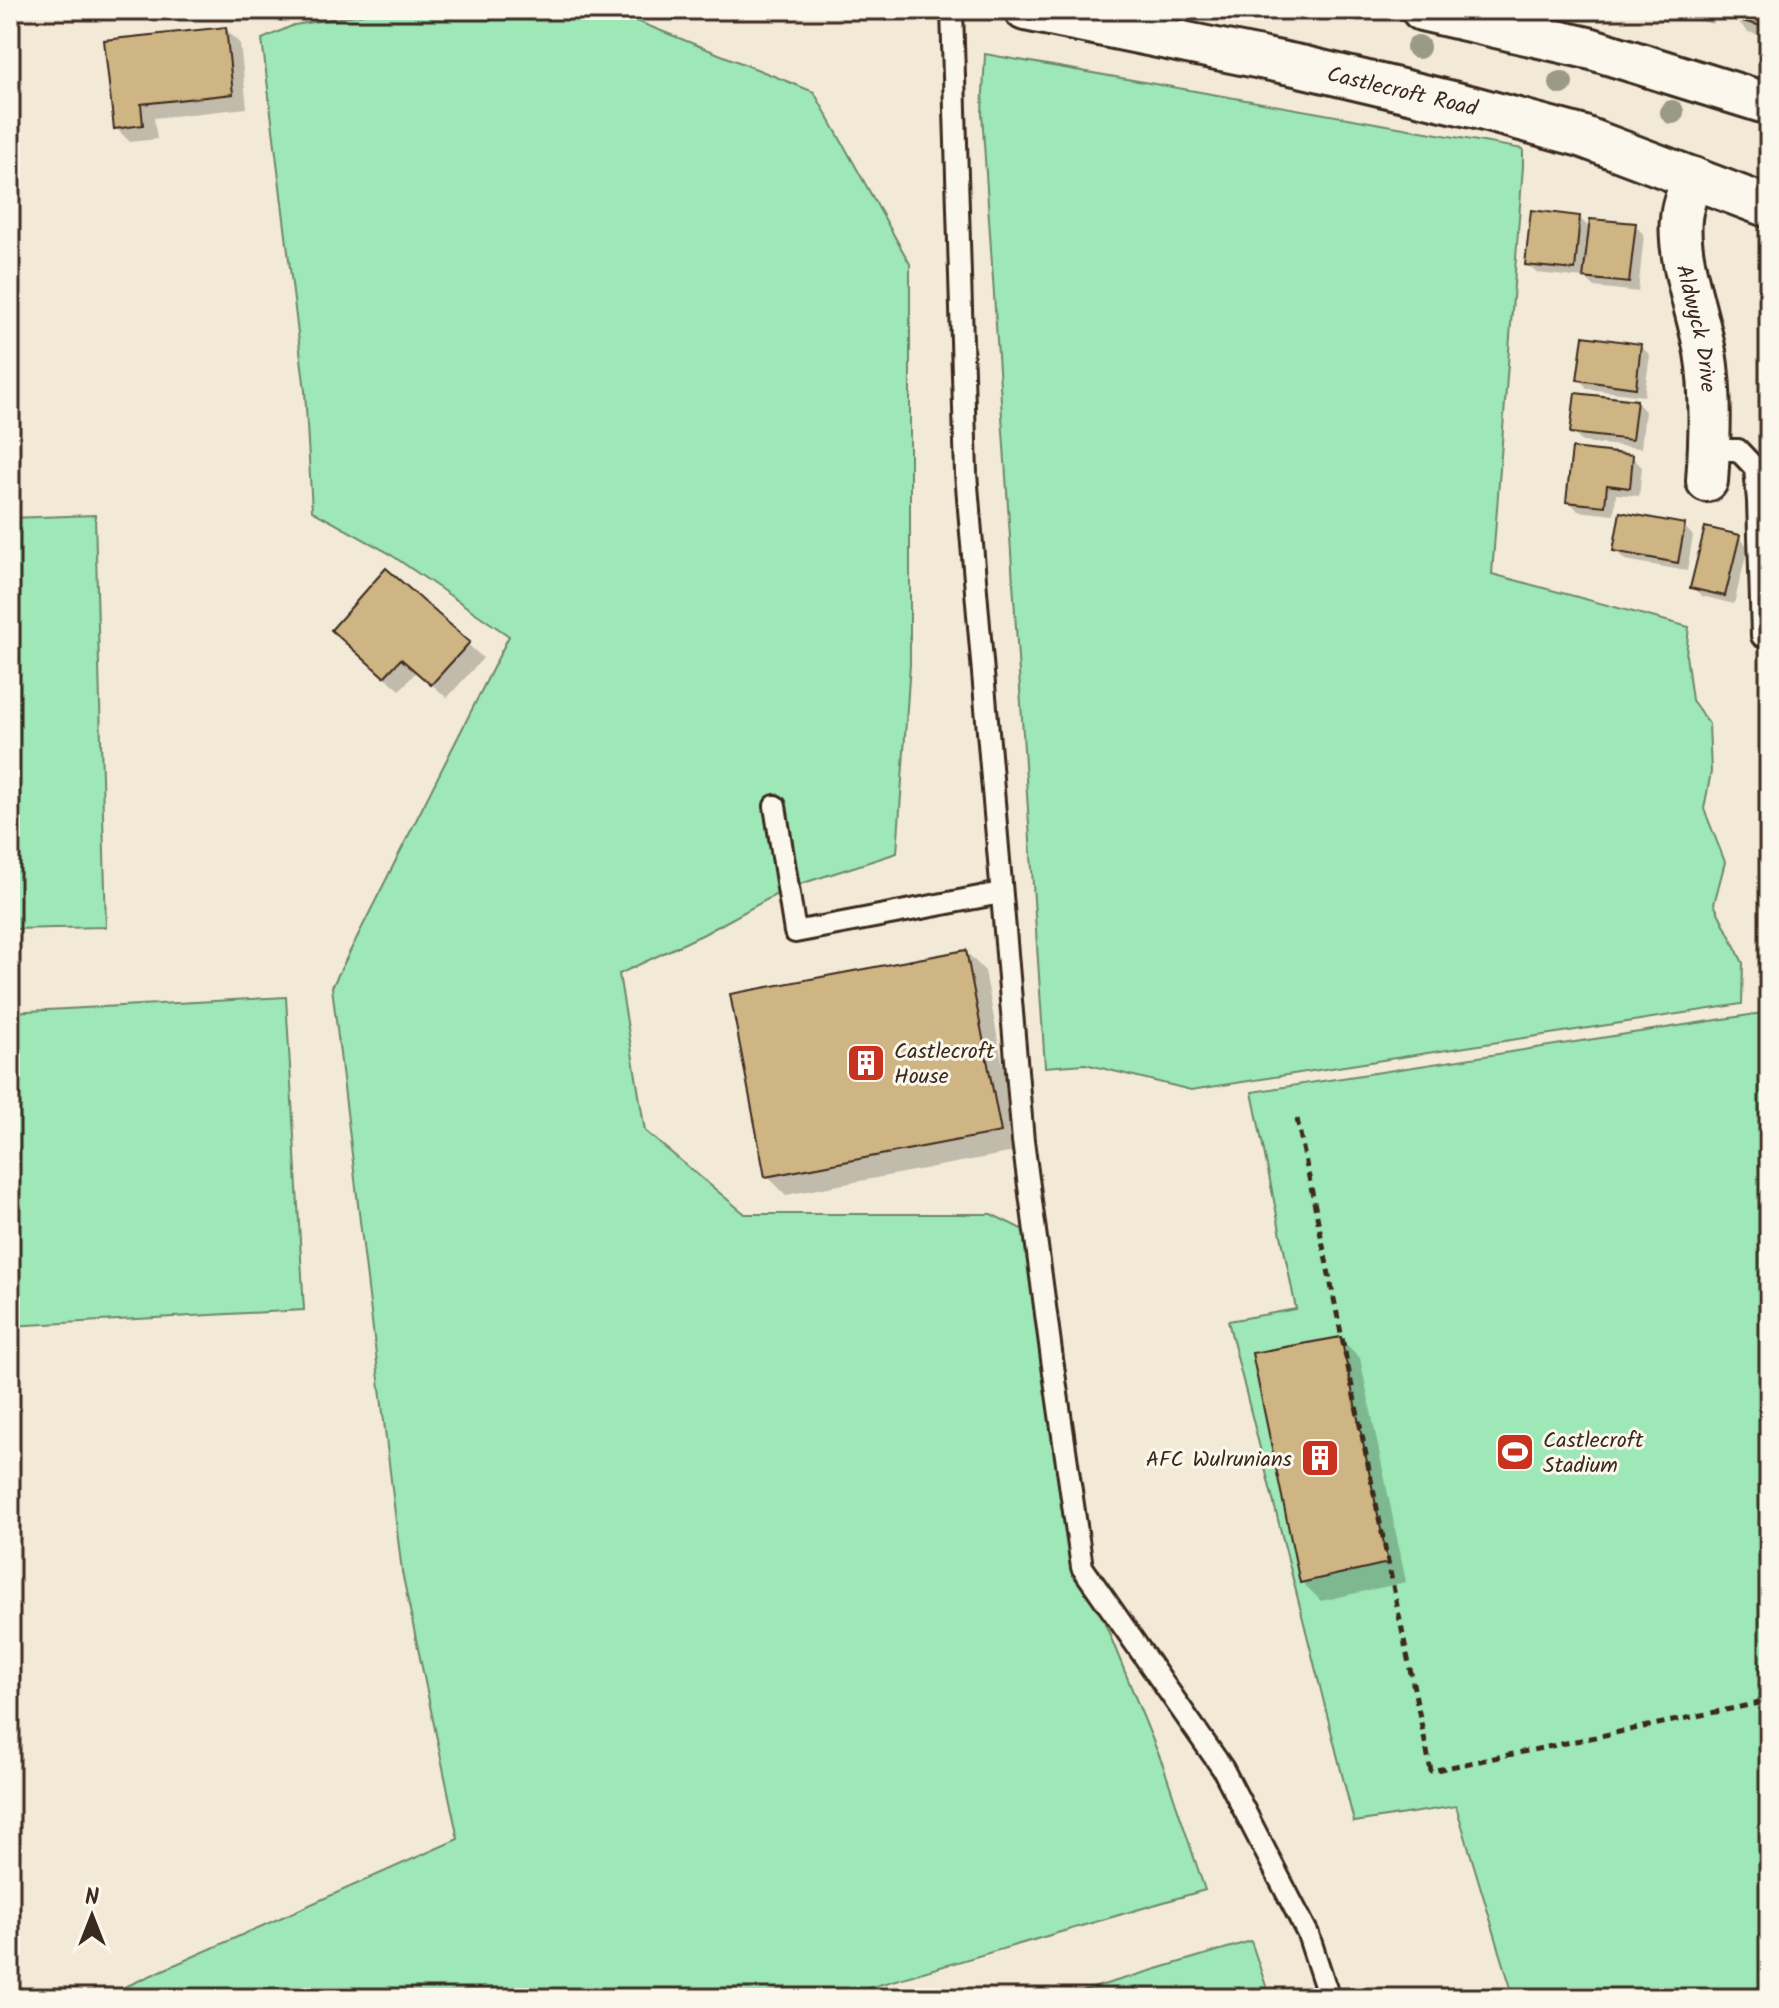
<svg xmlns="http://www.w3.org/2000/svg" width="1779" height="2008" font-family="Kalam,sans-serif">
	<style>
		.green { fill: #9ee7b6; stroke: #6c886a; stroke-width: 2 }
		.shadow { fill: #0003 }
		.building { fill: #cfb484; stroke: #3b2a1e; stroke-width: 2 }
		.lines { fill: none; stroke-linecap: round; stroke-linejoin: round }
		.lane-casing { stroke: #3b2a1e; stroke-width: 26 }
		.street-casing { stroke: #3b2a1e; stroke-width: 46 }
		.path { stroke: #3b2a1e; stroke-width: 5; stroke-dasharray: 8 6; stroke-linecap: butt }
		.lane { stroke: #fbf7ec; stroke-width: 20 }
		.street { stroke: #fbf7ec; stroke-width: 40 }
		.tree { fill: #9b9a86 }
		.labels { text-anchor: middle; stroke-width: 6; stroke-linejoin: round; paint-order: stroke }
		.street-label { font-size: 22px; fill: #3b2a1e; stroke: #fbf7ec }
		.poi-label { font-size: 22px; fill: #3b2a1e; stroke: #fbf7ec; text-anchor: start }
	</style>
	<rect width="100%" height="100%" fill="#f2ead7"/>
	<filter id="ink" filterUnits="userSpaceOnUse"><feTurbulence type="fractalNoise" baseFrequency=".0125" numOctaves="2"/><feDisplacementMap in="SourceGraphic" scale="16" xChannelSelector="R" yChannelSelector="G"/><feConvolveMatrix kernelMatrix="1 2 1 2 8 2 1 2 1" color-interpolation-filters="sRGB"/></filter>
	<g filter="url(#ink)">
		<g class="green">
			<path d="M388 10H609L814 92 910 264V664L897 853 788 888 704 934 619 974 645 1131 745 1214H991L1034 1235 1082 1567 1163 1765 1205 1890 834 1998H100L458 1839 402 1572 332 987 509 636 387 552 312 511 305 391 262 39 294 25Z"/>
			<path d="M985 54 1523 149V166L1492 574 1689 627 1686 655 1692 700 1709 724 1711 772 1704 809 1725 862 1714 904 1743 963 1742 1004 1191 1090 1085 1064 1045 1067 982 113Z"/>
			<path d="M95 515 106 927 10 929V518Z"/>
			<path d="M286 997 304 1310 10 1326V1012Z"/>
			<path d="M1769 1012V1998H1514L1456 1806 1354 1822 1228 1321 1296 1309 1252 1092Z"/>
			<path d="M1251 1941 1270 1998H1059Z"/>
		</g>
		<g class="shadow">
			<path d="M1665 10H1716L1712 24Z"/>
			<path d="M1736 10H1769V37L1748 32 1734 17Z"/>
			<path d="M226 29 240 44 247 108 154 118 157 139 130 142 116 128 106 42Z"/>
			<path d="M1579 218 1591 229 1635 225 1644 235 1638 292 1595 287 1584 276 1583 278 1537 273 1527 264Z"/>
			<path d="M1640 346 1650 355 1644 396 1588 389 1579 379Z"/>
			<path d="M1636 402 1645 411 1641 448 1582 442 1572 432Z"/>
			<path d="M1632 457 1642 467 1639 496 1616 494 1614 515 1578 511 1569 501Z"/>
			<path d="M1684 526 1693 536 1687 571 1625 560 1615 550Z"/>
			<path d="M1739 537 1748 547 1734 604 1702 596 1692 587Z"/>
			<path d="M386 571 483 658 447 698 417 671 400 690 348 644Z"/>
			<path d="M966 952 985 971 1019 1151 786 1195 767 1176Z"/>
			<path d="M1341 1339 1360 1358 1406 1582 1321 1601 1302 1582Z"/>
		</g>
		<g class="building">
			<path d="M1734 10H1769V28L1731 18Z"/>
			<path d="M226 27 233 94 141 104 143 125 114 129 104 40Z"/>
			<path d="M1531 210 1580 216 1575 270 1525 265Z"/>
			<path d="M1590 219 1636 223 1629 283 1583 278Z"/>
			<path d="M1583 336 1641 344 1636 388 1577 380Z"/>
			<path d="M1575 393 1637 400 1632 440 1570 433Z"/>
			<path d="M1572 448 1633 455 1630 488 1607 485 1605 506 1566 502Z"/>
			<path d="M1620 512 1685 524 1678 563 1613 551Z"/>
			<path d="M1705 527 1740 535 1725 596 1690 588Z"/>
			<path d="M386 568 470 642 431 685 401 659 384 677 331 630Z"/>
			<path d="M966 950 1001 1132 765 1177 730 994Z"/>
			<path d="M1341 1337 1388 1563 1300 1583 1252 1353Z"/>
		</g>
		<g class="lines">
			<defs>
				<g id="lane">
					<path d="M952 10 966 474 1023 1141 1052 1359 1082 1567 1223 1769 1308 1934 1329 1998"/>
					<path d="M1709 450H1738L1755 468 1758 501 1762 636"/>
					<path d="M775 806 795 932 1001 893"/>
				</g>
				<g id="street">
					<path id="s1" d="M1025 10 1300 66 1473 107 1581 136 1769 207"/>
					<path d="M1422 10 1592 49 1769 104"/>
					<path id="s2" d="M1693 178C1688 191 1682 205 1681 219 1677 258 1698 312 1705 352 1712 393 1710 439 1707 481"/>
				</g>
			</defs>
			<use href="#lane" class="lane-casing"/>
			<use href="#street" class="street-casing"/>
			<path class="path" d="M1297 1119 1431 1771 1769 1701"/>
			<use href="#lane" class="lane"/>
			<use href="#street" class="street"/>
		</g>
		<g class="tree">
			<circle cx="1418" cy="47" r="12"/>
			<circle cx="1561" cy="83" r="12"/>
			<circle cx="1672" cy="112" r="12"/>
		</g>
	</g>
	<defs>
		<symbol id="building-square" viewBox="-11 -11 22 22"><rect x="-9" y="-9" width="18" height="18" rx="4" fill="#c8321e" stroke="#fbf7ec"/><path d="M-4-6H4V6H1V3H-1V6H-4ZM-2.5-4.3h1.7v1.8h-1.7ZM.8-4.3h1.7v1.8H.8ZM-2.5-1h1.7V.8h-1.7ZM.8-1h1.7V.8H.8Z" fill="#fff"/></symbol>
		<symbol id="stadium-square" viewBox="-11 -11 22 22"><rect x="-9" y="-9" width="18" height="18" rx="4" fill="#c8321e" stroke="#fbf7ec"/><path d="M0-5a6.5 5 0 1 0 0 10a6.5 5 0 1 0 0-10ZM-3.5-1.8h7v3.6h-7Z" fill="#fff"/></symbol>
	</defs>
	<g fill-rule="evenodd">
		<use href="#building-square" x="844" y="1041" width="44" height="44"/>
		<use href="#stadium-square" x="1493" y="1430" width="44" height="44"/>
		<use href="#building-square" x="1298" y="1436" width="44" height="44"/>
	</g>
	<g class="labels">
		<g class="street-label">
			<text dy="8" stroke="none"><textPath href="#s1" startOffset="386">Castlecroft Road</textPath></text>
			<text dy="8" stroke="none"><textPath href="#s2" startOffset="154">Aldwyck Drive</textPath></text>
		</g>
		<g class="poi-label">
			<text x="894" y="1058">Castlecroft<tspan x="894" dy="25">House</tspan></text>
			<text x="1543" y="1447">Castlecroft<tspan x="1543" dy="25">Stadium</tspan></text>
			<text x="1292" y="1466" text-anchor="end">AFC Wulrunians</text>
		</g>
	</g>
	<rect width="1779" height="2008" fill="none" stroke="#fbf7ec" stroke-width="40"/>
	<rect x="20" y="20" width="1739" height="1968" fill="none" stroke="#3b2a1e" stroke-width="3" filter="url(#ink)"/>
	<g transform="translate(92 1916)" stroke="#fbf7ec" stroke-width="6" paint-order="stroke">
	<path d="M0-6L14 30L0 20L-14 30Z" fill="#3b2a1e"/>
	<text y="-12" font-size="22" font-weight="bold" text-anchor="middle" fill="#3b2a1e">N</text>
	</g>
</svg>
